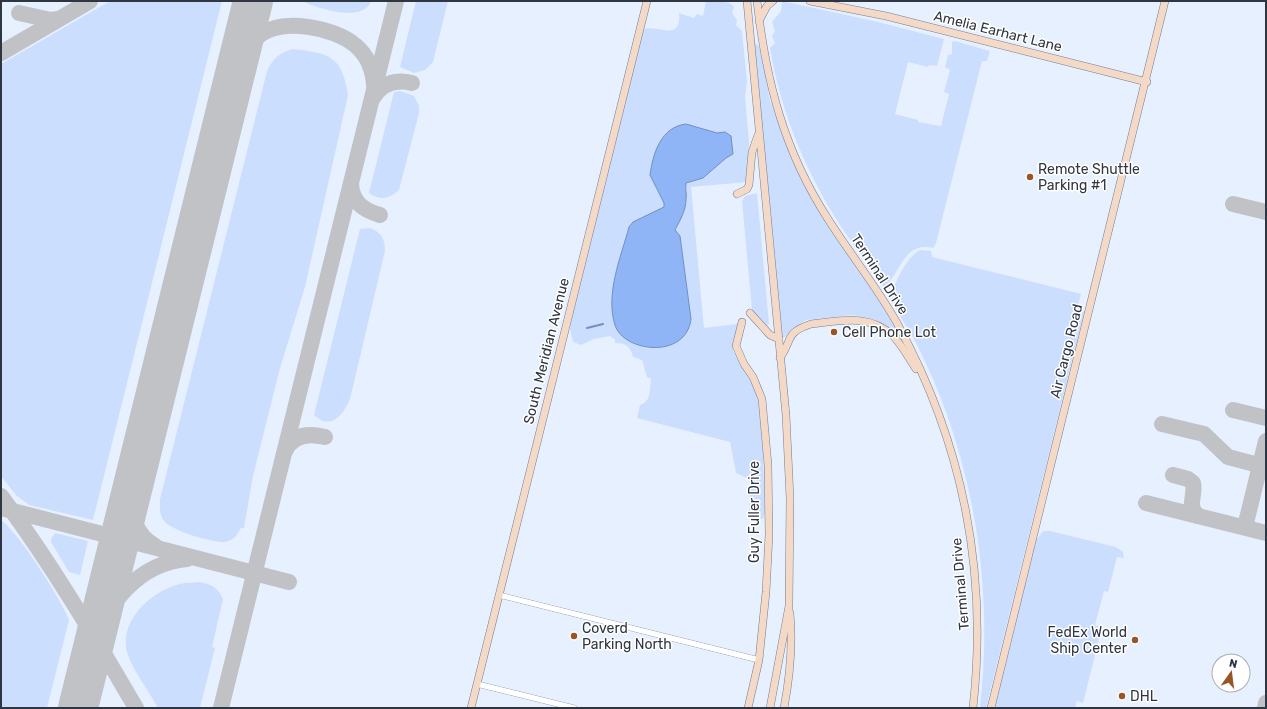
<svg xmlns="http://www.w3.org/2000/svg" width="1267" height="709" font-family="Rubik,sans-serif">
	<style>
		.built { fill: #e7f0fe; fill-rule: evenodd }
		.green { fill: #ccdefe }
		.water { fill: #8fb5f7; stroke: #728fc0 }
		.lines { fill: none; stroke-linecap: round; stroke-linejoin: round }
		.stream { stroke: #728fc0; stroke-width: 2 }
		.taxiway { stroke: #c0c2c6; stroke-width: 16 }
		.runway { stroke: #c0c2c6; stroke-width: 40 }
		.street-casing { stroke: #6f7e98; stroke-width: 6 }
		.secondary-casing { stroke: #6f7e98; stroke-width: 8 }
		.street { stroke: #fff; stroke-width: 5.5 }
		.secondary { stroke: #f5d9c7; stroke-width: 7 }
		.poi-dot { fill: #995427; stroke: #fff; stroke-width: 1.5 }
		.labels { text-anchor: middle; stroke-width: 3; stroke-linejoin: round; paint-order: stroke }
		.street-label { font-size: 14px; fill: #2f3641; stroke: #fff }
		.poi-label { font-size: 14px; fill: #2f3641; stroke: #fff; text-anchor: start }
	</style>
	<rect width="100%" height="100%" fill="#f9f9f9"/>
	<path class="built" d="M1 1H1266V708H1ZM1219 661H1243V685H1219Z"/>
	<g class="green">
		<path d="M110 1H222L93 520 29 505 16 495 1 476V64Z"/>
		<path d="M303 1H371C364 23 317 9 303 1Z"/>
		<path d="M416 1H448L433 62 425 70 414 73 400 67Z"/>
		<path d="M706 1C715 1 730 0 734 7L732 13 737 20 736 25 742 31 747 82 745 96 749 142 747 182 691 187 704 328 736 324 739 322 733 351 753 385 758 399 763 451 765 514 763 518C758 523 749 522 747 513H749L750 483 747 478 736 473 730 442 637 418 640 405C652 401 649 390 651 379L647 377 642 360 633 357C630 346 626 343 615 343V340L610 336 594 339 581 345 573 342 570 329 573 309 644 29C658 25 682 42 679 13L694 18 697 14 703 16Z"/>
		<path d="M782 1 878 22 944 39 937 66 929 65 928 67 908 62 895 114 918 120V122L941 126 949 94 944 92 950 70 945 67 948 55 952 54V42L955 41 990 51 987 61H982L936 243 933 248C904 241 902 271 885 286H883C871 267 857 249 844 231 807 175 781 114 770 48L775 43 772 36 775 31 772 22 781 11Z"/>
		<path d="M754 44H757L760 49 770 101 795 164 830 229 875 293 898 332 896 333 873 319 853 315 806 320 791 331 786 337H781Z"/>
		<path d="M293 49C330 53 342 56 348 95L305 287 280 368 253 476 244 528H241C237 535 234 540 225 542 213 543 172 531 164 521 159 515 160 507 160 499L267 71C273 58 279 53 293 49Z"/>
		<path d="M400 91 414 96 419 106V113L399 190C389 199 380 201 369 193L394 92Z"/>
		<path d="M757 193 769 324 766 326 752 310 742 201 745 196Z"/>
		<path d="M370 228C381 232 385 239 385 251L350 399C343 415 331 431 314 415L360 229Z"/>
		<path d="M921 250 931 251 932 257 1081 294 1078 305 1082 307 1084 312 986 708H980C992 602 979 496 940 396 932 375 922 355 912 335 905 323 895 311 892 298 892 285 909 253 921 250Z"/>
		<path d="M1 520C19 533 60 598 69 620L47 708H2L1 706Z"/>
		<path d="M1043 531H1050L1116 547 1123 552 1124 558 1117 557 1108 592 1104 591 1095 625 1102 627 1083 703 1077 701 1075 708H994L1036 540Z"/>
		<path d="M55 533 88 541 80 575 69 572 51 542V539Z"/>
		<path d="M199 582C210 584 218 587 223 599L212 647 215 648 200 708H158C150 693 133 670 128 655 117 622 151 591 180 584 186 582 193 583 199 582Z"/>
	</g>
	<path class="water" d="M686 124 717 133 725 132 731 136 733 154 726 158 703 178 686 183C685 190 687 193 686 199 686 211 680 220 675 230L680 236 691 319C686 360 623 352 615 325 605 294 621 257 629 227L633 222 664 207V203L650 175C653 153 661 127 686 124Z"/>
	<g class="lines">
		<path class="stream" d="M587 328 603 324"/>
		<g class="taxiway">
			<path d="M19 13 51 20 58 19"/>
			<path d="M1 53 90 1"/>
			<path d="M232 85C239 66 243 47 260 35 282 18 334 27 355 45 367 55 373 69 374 85"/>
			<path d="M373 98C382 83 396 79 412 83"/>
			<path d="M351 184C352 202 363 210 380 215"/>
			<path d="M1233 204 1266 212"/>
			<path d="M1233 410 1266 418"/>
			<path d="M1162 424 1204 434 1228 457 1266 467"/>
			<path d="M285 451C293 434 309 433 325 437"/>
			<path d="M1173 475 1188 479 1193 483C1196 495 1186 506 1198 516"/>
			<path d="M131 490C131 514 133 533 155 546"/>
			<path d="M1 496C51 563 94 636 136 708"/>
			<path d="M1146 503 1266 533"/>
			<path d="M1 508 289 582"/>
			<path d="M1245 527 1266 441"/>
			<path d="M93 646C107 603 139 563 187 559"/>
			<path d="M221 708 396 1"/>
			<path d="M1265 708 1266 703"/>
		</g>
		<path class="runway" d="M78 708 253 1"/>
		<defs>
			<g id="street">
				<path d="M499 595 759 660"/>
				<path d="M477 684 574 708"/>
			</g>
			<g id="secondary">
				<path d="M747 1 786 415 790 498 789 606 770 708"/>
				<path d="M757 1C766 81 784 151 828 219 850 254 877 287 897 323 963 443 988 572 973 708"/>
				<path d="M810 1 886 16 1147 82"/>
				<path d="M759 21 767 6 773 1"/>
				<path d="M737 194 747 189 749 185 752 152 758 135"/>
				<path d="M750 313 770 335 779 339"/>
				<path d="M742 322 736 346 744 364 753 377 762 399 768 465 769 535 766 592 759 660 748 708"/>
				<path d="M780 358C793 340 784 333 811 324 840 321 870 313 893 336 902 345 909 359 916 369"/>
				<path d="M471 708 647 1"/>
				<path d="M784 708C790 676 793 645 790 613"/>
				<path d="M991 708 1165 1"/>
			</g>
		</defs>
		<use href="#street" class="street-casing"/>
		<use href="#secondary" class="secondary-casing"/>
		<use href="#street" class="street"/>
		<use href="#secondary" class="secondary"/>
	</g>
	<g class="poi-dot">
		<circle cx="1030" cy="177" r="4"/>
		<circle cx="834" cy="332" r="4"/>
		<circle cx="574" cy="636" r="4"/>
		<circle cx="1135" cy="640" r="4"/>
		<circle cx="1122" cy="696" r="4"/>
	</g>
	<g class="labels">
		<g class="street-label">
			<text transform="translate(998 31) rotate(14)" y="5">Amelia Earhart Lane</text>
			<text transform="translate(880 274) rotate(57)" y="5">Terminal Drive</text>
			<text transform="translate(546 351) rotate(-76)" y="5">South Meridian Avenue</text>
			<text transform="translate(1066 351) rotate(-76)" y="5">Air Cargo Road</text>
			<text transform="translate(754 512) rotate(-90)" y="5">Guy Fuller Drive</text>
			<text transform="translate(960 584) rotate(-95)" y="5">Terminal Drive</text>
		</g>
		<g class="poi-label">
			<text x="1038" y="174">Remote Shuttle<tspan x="1038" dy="16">Parking #1</tspan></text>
			<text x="842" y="337">Cell Phone Lot</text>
			<text x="582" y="633">Coverd<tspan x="582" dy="16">Parking North</tspan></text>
			<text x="1127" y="637" text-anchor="end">FedEx World<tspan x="1127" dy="16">Ship Center</tspan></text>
			<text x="1130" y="701">DHL</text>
		</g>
	</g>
	<rect width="1267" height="709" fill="none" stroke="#2f3641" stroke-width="4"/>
	<g transform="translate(1231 673) rotate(14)"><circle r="19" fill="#ffffff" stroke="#acafb3"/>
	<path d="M0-3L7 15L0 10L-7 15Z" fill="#995427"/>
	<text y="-6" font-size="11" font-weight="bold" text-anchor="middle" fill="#2f3641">N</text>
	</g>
</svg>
